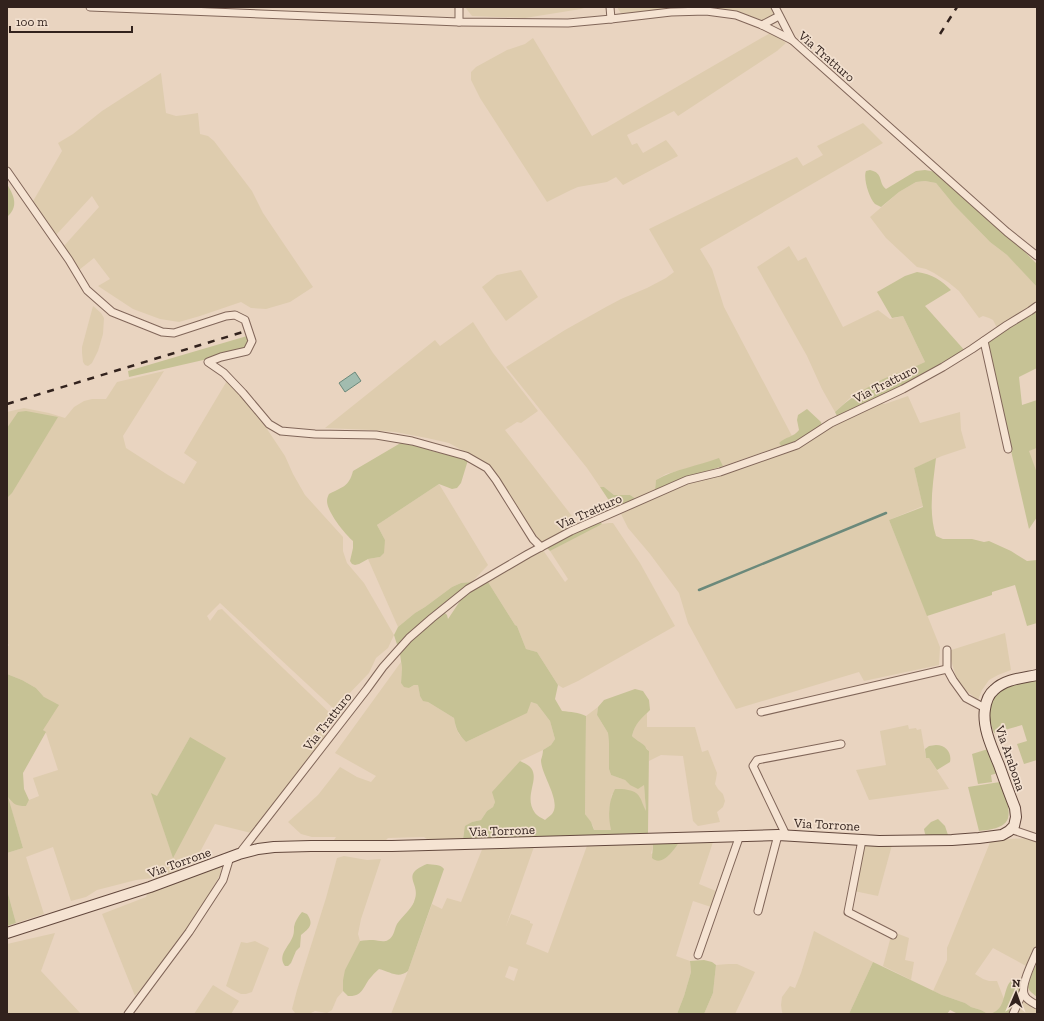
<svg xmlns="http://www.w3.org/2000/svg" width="1044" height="1021" font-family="'Zilla Slab',serif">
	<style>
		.farmland { fill: #deccae; fill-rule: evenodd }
		.green { fill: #c6c295; fill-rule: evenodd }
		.water { fill: #a2bcaf; stroke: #6b897b }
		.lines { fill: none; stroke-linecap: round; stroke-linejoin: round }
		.stream { stroke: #6b897b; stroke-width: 2.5 }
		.minor-casing { stroke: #816659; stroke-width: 9 }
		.secondary-casing { stroke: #63483d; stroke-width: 12 }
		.minor { stroke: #f5e3d2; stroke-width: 7 }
		.secondary { stroke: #f5e3d2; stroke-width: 10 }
		.rail { stroke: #32221d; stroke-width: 2.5; stroke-dasharray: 7 7; stroke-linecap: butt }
		.labels { text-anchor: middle; stroke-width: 3.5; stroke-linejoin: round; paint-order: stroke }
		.street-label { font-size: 13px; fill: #32221d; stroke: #f2e0cf }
	</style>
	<rect width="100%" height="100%" fill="#e9d4c0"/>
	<g class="farmland">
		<path d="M465 7H587L581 9 525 18 472 16Z"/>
		<path d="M617 7H773L777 16 766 21 730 10 692 8 622 15Z"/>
		<path d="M772 32 786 43 777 51 678 116 674 111 627 135 632 145 637 143 643 153 666 140 674 150 678 156 623 185 616 177 607 182 578 187 571 190 547 202 480 98 471 80V72L476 67 507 50 525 44 533 38 592 136Z"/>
		<path d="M161 73 166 113 176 116 185 115 198 113 200 134 208 136 214 141 252 191 263 213 313 287 290 302 266 309 251 308 241 302 200 316 179 322 160 319 133 309 98 286 110 279 94 258 79 270 63 247 99 207 92 196 56 235 32 203 62 151 58 143 73 134 102 111Z"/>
		<path d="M863 123 883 143 700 249 712 269 724 307 792 436 779 443 781 446 723 466 719 459 703 464 666 474 656 480 655 490 636 499 630 495H614L604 487H600L587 468 506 367 565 330 606 307 621 299 647 288 666 278 674 272 649 229 797 157 803 166 823 155 817 146Z"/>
		<path d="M925 181 936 183 954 205 990 242 1007 255 1019 267 1037 287V303L997 328 993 320 989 318 983 316 979 318 959 291 948 282 934 273 926 269 917 267 886 238 870 217 899 192 916 182Z"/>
		<path d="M789 246 798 261 806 257 843 327 878 310 890 319 903 316 925 362 914 367 876 383 850 398 835 412 822 389 807 356 757 267Z"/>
		<path d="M521 270 538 297 506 321 482 287 497 275Z"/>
		<path d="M93 306 101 313 104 318 103 334 98 351 92 363 88 366 85 365 83 362 82 353V347Z"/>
		<path d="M473 322 493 353 538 411 521 423 517 422 505 430 579 525 542 544 489 467 476 458 449 443 427 438 395 432 371 430 325 428 435 340 440 346Z"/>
		<path d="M164 371 123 436 126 448 168 475 184 484 197 462 184 453 228 379 261 420 285 456 293 474 305 495 343 537V551L347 563 364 583 394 635 388 648 376 658 369 673 344 699 335 710 220 603 207 616 210 621 218 610 222 609 235 622 333 716 326 729 324 740 251 833 215 824 194 863 162 877 136 880 97 890 86 897 71 901 53 847 26 857 44 914 16 923 7 890V853L23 848 7 795 26 806 29 800 39 796 33 778 58 770 46 733 43 730 44 697 36 688 22 680 7 674V647L9 645 7 643V412L24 408 49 413 65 418 74 407 84 401 92 399H106L117 382ZM190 737 173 857 152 794 157 797Z"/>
		<path d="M908 396 920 423 960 412 961 430 966 448 942 456 914 468 923 506 889 520 940 647 939 665 864 681 859 672 736 709 719 680 688 623 679 593 650 554 628 528 621 514 675 488 775 455 834 424 880 403 885 404Z"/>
		<path d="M1037 448V473L1028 451Z"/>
		<path d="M439 484 488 565 472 582 461 583 452 587 425 607 415 613 398 627 368 559 380 557 385 540 377 525Z"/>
		<path d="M609 523H613L640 563 675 626 578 681 563 688 558 685 537 652 526 649 517 626 515 625 488 582 543 550 565 582 568 579 550 551 594 527 602 524Z"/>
		<path d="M1005 633 1011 670 998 675 989 680 982 690 978 700 964 689 958 683 948 651Z"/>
		<path d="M401 662 402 668 401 683 409 688 414 685H418L420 696 428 702 454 718 456 728 459 734 466 742 493 729 531 702 537 704 550 721 555 739 551 745 543 750 520 761 493 792 495 802 493 807 487 811 481 820 472 822 464 832 463 839H427L424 837 388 838 385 841 334 840 336 837H312L301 834 288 822 318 795 340 767 357 777 371 782 376 776 335 753Z"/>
		<path d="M598 707 597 715 608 733 609 743V769L611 775 625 780 630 785H644L646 812 639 796 612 794 609 809 611 830H594L593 826 585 814 586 716Z"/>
		<path d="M647 713V727H695L702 752 708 750 717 773 716 779 715 784 718 789 723 794 725 801 723 807 717 812 720 822 698 826 693 821 683 756 661 755 649 761V751L647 749 644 745 638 741 632 736 634 729 638 721Z"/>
		<path d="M908 725 909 729 916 728 917 730 921 729 926 758H929L949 789 869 800 856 770 886 765 880 731Z"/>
		<path d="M1028 838 1037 841V947L1028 967 993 948 975 974 983 979 989 981H997L1004 999 1000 1007 996 1012 988 1014 981 1010 971 1007 965 1003 942 995 933 991 947 960V948L991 840Z"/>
		<path d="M681 839H714L699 884 716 891 711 907 693 901 676 956 690 961 691 972 684 996 677 1014H391L408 971 432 904 442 909 447 898 461 902 483 847 535 844 506 926 511 914 530 921V923L533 924 526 944 548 953 588 843 626 842 653 845 651 854ZM509 966 518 969 514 981 505 977Z"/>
		<path d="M864 843 892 845 878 896 854 891Z"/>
		<path d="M344 856 367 860 381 859 361 919 358 934 360 941 343 980V991L337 998 332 1010 327 1013 315 1011 309 1014 295 1013 292 1009 297 990 326 898 337 858Z"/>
		<path d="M222 864 220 875 206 900 163 962 135 996 102 914 146 897 148 892Z"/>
		<path d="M814 931 873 962 849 1014H783L782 1012 781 1005 782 997 790 986 795 988 801 973Z"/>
		<path d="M55 933 41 971 81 1014H7V944Z"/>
		<path d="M896 933 909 938 905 960 914 962 911 980 883 966 891 936Z"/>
		<path d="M255 941 269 948 252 992 246 994H241L233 990 226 986 241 942 247 943Z"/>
		<path d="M728 964H737L755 972 735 1014H704L713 993 716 965Z"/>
		<path d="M213 985 239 1001 231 1014H194Z"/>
		<path d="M1023 995 1037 1006V1014H1014Z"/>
	</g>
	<g class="green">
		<path d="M870 170C884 173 878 183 886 189L916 171 925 170 936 172 1015 242 1037 264V287L1007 255 990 242 954 205 936 183 925 181 916 182 899 192 881 207C879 206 877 205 875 204 869 198 863 178 866 171Z"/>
		<path d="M7 184C14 196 19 206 7 217Z"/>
		<path d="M917 272C932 274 941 280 951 290L925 306 966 352 898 388 837 416 835 412C848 400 860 391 876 383 891 374 909 370 925 362L903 316 892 318 877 292 905 276Z"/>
		<path d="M1037 311V368L1019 377 1022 405 1037 400V448L1029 451 1037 473V517L1029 529 986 342 1002 331Z"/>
		<path d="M247 336 251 342 247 350 129 377 128 371Z"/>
		<path d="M807 409 821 422 822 426 785 447 781 446 779 443C785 437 794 437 799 430L797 420 798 415Z"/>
		<path d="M26 411 58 417 12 493 7 498V428L18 412Z"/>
		<path d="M404 441 432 451 468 460 461 483 457 488 452 489 439 484 377 525 385 540 384 553 380 557 368 559 359 564 355 565 352 564 350 561 353 548V541C345 534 327 512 327 501 327 498 328 496 329 494 342 487 349 487 353 471Z"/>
		<path d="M719 458 723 466 682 479 655 490 656 480C675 469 698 466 719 458Z"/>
		<path d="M936 458C933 484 928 511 936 536L943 539H972L984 542 989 541 1011 551 1027 561 1037 560V623L1027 626 1015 585 992 592V595L927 616 889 520 923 507 914 468Z"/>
		<path d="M600 487H604L614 495H630L636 499 614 508Z"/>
		<path d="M600 522 602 524 550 551 546 547 574 531Z"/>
		<path d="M472 582 481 585 488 582 515 625 517 626 526 649 537 652 558 685 555 699 562 711C571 712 578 712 586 716L585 814 591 822 594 830H611C608 816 608 802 615 789 622 789 635 789 639 796 642 800 643 806 646 811L644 785 638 789 630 785 625 780 611 775 609 769V743L608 733 597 715 598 707 604 700 635 689 643 691 649 700 650 710C641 719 635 723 632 736 636 740 642 743 645 746 646 748 647 750 649 751L648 833 463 839 465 826 472 822 481 820 487 811 493 807 495 802 492 792 520 761C524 763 529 765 531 768 540 780 523 796 535 813 537 816 542 818 545 820 547 818 550 816 552 814 562 801 541 775 541 760 542 757 543 753 543 750L551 745 555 739 550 721 537 704 531 702 527 713 466 742C458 733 456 730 454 718L428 702 423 701 420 696 418 685H414L409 688 404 687 401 683 402 668 400 654 394 635 398 627 415 613 425 607 452 587 461 583ZM456 595 460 601 448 619 447 615 439 607Z"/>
		<path d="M7 674 22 680 36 688 44 697 59 705 43 730 46 732 23 773 24 789 29 800 26 806C15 806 14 804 8 797L23 848 7 853Z"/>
		<path d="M1037 678V760L1024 764 1017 744 1027 741 1022 725 994 733 990 721 988 706 996 692 1009 685Z"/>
		<path d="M190 737 226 758 173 858 151 793 157 796Z"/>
		<path d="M936 745C946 745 952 753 950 762L937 770 929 758H926L925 749 929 746Z"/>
		<path d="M988 749 998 773 991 775 992 782 978 784 972 754Z"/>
		<path d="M1000 782C1004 792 1015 817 1004 824 998 829 987 830 979 831L968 787Z"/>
		<path d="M938 819 945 826 948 835H926L925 834 924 829 931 822Z"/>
		<path d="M681 839C676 847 663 868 652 858L653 845 626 842Z"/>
		<path d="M427 864C433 865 441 864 444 869L408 971C398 979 391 972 379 969 377 971 374 973 372 976 363 985 364 997 348 996L343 991V980L345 970 360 941C364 940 369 940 373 940 378 940 383 943 388 940 394 937 394 930 397 924 402 917 411 909 414 902 423 883 398 876 427 864Z"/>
		<path d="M7 890 16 923 7 926Z"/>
		<path d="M302 912 307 914C314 924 310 928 301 935L300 947 296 951 291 963 288 966H285C277 955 289 947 293 936 294 933 294 930 294 927 295 921 298 917 302 912Z"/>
		<path d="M704 960 712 962 716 965 713 993 704 1014H677L684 996 691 972 690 961Z"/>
		<path d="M873 962 942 995 965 1003 971 1007 981 1010 988 1014H958L950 1010 947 1014H849Z"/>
		<path d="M1037 962V997C1034 994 1029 992 1028 987 1027 982 1035 968 1037 962Z"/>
		<path d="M1012 979 1021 985 1022 992 1013 1014H989C1004 1011 1003 996 1008 985 1009 983 1011 981 1012 979Z"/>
	</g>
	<path class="water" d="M355 372 361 381 345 392 339 383Z"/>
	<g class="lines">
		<path class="stream" d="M699 590 886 513"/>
		<defs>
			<g id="minor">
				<path d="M90 7 459 22 568 23 611 19 671 12 706 11 736 15 762 25 792 40 1007 232 1037 256"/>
				<path d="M459 7V22"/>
				<path d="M610 7 611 19"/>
				<path d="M775 7 792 40"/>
				<path d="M762 25 779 16"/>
				<path d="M7 171 69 260 87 290 112 312 162 332 174 333 226 316 235 315 245 320 252 341 247 351 221 357 208 362 224 373 243 393 269 424 281 431 315 434 376 435 412 441 466 456 487 468 496 480 533 539 541 547"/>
				<path d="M984 341 1008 449"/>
				<path d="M947 650V669L953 680 966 698 985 708"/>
				<path d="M761 712 947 669"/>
				<path d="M1010 829 1037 838"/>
				<path d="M786 835 753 766 757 760 841 744"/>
				<path d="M862 840 848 912 893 935"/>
				<path d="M239 854 367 689 383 667 409 638 432 618 468 589 528 554 571 531 687 480 720 472 797 445 831 423 903 389 943 367 972 349 1007 325 1030 311 1037 306"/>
				<path d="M758 911 778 835"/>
				<path d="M1037 951C1033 961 1019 987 1025 996 1027 1000 1033 1003 1037 1005"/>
				<path d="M698 955 740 835"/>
				<path d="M128 1014 189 932 223 880 230 857"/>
				<path d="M1013 1014 1023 992"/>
			</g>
			<path id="secondary" d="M7 933 150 887 239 854 258 849 274 847 311 846H392L778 835 879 841 952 840 979 838 1002 835 1009 831 1014 826 1016 817 1015 808C1009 793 1004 779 999 765 992 748 982 727 985 709 986 702 989 694 994 690 1005 679 1023 678 1037 675"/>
		</defs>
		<use href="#minor" class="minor-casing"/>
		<use href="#secondary" class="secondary-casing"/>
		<use href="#minor" class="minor"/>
		<use href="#secondary" class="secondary"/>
		<g class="rail">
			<path d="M940 34 957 7"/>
			<path d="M7 404 243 332"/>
		</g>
	</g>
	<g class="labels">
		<g class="street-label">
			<text transform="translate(827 56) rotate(41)" y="5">Via Tratturo</text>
			<text transform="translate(885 383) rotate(-27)" y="5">Via Tratturo</text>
			<text transform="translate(589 511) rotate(-24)" y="5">Via Tratturo</text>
			<text transform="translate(327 721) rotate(-52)" y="5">Via Tratturo</text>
			<text transform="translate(1011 758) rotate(71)" y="5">Via Arabona</text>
			<text transform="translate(827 824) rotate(3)" y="5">Via Torrone</text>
			<text transform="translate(502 830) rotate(-2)" y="5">Via Torrone</text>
			<text transform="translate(179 862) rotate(-20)" y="5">Via Torrone</text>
		</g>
	</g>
	<rect width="1044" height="1021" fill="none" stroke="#32221d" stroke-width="16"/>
	<g transform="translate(1016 993) rotate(2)" stroke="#f2e0cf" stroke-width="3" paint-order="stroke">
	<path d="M0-3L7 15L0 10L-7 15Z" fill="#32221d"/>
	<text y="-6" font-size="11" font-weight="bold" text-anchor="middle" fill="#32221d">N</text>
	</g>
	<path d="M10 26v6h122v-6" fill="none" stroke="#32221d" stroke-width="2"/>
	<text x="16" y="26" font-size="12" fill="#32221d" stroke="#f2e0cf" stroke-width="3" paint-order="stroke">100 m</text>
</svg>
